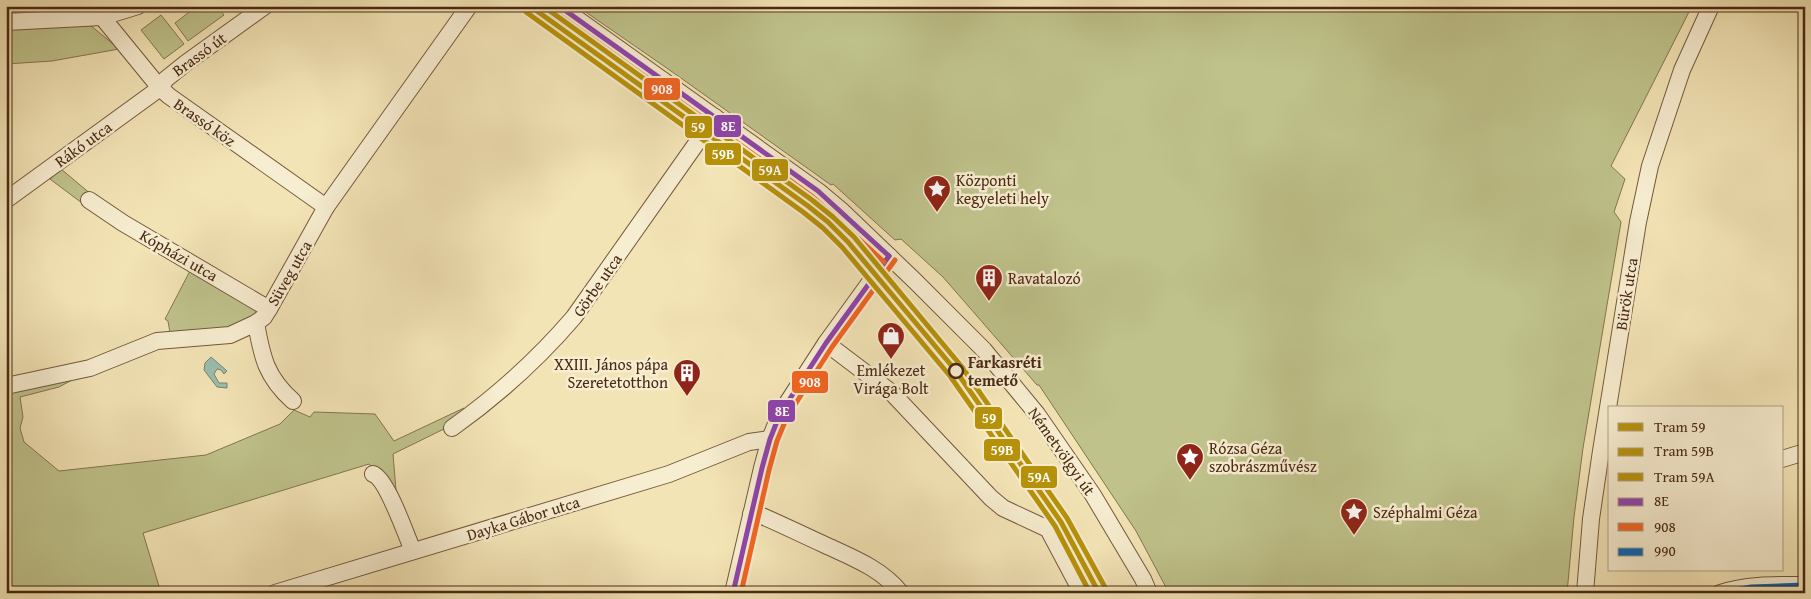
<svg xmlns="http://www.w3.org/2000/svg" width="1811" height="599" font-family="'Gentium Book Plus',serif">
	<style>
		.green { fill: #bfc28b; stroke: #84764f }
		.water { fill: #9bbeaf; stroke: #7b8271 }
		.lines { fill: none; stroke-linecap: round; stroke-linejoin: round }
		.minor-casing { stroke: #74583c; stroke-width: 18 }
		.minor { stroke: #f7edd0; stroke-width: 16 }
		.bus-1-casing { stroke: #f7edd0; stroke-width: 9 }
		.bus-2-casing { stroke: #f7edd0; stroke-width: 9 }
		.bus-3-casing { stroke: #f7edd0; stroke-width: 9 }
		.bus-1 { stroke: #8e44ad; stroke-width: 5 }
		.bus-2 { stroke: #f26522; stroke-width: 5 }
		.bus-3 { stroke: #0065bd; stroke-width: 5 }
		.tram-1-casing { stroke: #f7edd0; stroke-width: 9 }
		.tram-2-casing { stroke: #f7edd0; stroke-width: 9 }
		.tram-3-casing { stroke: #f7edd0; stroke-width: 9 }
		.tram-1 { stroke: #b79208; stroke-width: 5 }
		.tram-2 { stroke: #b79208; stroke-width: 5 }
		.tram-3 { stroke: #b79208; stroke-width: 5 }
		.stop-dot { fill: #f7edd0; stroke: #4a2913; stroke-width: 2.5 }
		.labels { text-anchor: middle; stroke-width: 5; stroke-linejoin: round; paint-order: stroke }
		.street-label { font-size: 16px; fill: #4a2913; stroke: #f7edd0 }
		.poi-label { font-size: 16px; fill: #4a2913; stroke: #f7edd0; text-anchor: start }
		.stop-label { font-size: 16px; font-weight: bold; fill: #4a2913; stroke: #f7edd0; text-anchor: start }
		.line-badge { stroke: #f7edd0; stroke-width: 2 }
		.badge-label { font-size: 14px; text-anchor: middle; font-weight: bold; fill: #fff }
	</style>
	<rect width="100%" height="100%" fill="#f3e4b6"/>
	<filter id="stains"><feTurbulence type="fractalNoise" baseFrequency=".004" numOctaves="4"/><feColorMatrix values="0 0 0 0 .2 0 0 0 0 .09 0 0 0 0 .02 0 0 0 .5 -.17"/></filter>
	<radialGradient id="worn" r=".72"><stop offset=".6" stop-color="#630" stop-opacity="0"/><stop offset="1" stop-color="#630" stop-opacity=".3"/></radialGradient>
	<g class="green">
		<path d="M197 6H217L224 15 188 41 175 23Z"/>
		<path d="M577 6H1692L1611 166 1625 179 1614 212 1621 222 1583 448 1574 517 1567 593H1169L1136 531 1039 385H1037L943 277 901 239 895 240 833 184 831 185 671 71Z"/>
		<path d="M161 15 184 44 164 59 141 30Z"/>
		<path d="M90 25 119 49 52 61 6 64V30Z"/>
		<path d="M61 169 92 195 86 206 50 179Z"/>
		<path d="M191 269 253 304 256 311 255 317 242 327 170 333 168 321 165 319Z"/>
		<path d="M74 379 59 387 20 397 23 417 20 428 24 442 59 471 206 455 280 424 294 410 310 417 314 412 375 414 394 441 464 408 468 413 450 426 393 454 397 502 386 482 369 464 143 533 161 593H6V391Z"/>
	</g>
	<path class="water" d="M211 357 227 371 224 374 221 370 217 369 214 374 219 383H227V388L217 387 204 370 205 363Z"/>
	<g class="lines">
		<defs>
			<g id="minor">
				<path d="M559 6 818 191 843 212 915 281 984 350 1037 414 1093 495 1143 579 1149 593"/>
				<path d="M102 17 160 88 169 96 326 207"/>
				<path d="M6 22 102 17 138 6"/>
				<path d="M6 200 160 88 166 79 186 63 265 6"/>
				<path d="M89 200 123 223 269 309"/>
				<path d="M256 323C262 357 266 377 293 401"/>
				<path d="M826 343 892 393 991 498 1003 508 1048 529 1082 593"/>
				<path d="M6 386 90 368 157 341 230 335 256 323 264 317 269 309 326 207 469 6"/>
				<path d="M452 428C497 396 538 359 574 317L715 117"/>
				<path d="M1782 459 1805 452"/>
				<path d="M373 474C387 479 406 535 413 551"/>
				<path d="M751 514 762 516C783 525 803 535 823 544 851 557 881 568 901 593"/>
				<path d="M275 593 669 474 749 442 770 439"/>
				<path d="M733 593 762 468 770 439 780 414 826 343 889 256"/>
				<path d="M1585 593 1591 519 1601 451 1638 222 1650 166 1682 70 1711 6"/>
				<path d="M1720 593C1748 584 1775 585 1805 585"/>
			</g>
		</defs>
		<use href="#minor" class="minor-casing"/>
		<use href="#minor" class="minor"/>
		<defs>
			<g id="bus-1">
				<path d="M559 6 818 191 889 256"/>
				<path d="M733 593 762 468 770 439 780 414 826 343 889 256"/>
			</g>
			<g id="bus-2">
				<path d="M555 12 813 197 884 262"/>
				<path d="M741 593 769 470 777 441 787 417 832 347 895 260"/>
			</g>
			<path id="bus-3" d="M1721 593 1751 587 1805 585"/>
		</defs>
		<use href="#bus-1" class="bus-1-casing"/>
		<use href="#bus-2" class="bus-2-casing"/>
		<use href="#bus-3" class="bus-3-casing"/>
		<use href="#bus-1" class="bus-1"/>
		<use href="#bus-2" class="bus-2"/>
		<use href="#bus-3" class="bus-3"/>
		<defs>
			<path id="tram-1" d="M530 6 808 206 828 222 848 242 956 371 1061 522 1099 593"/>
			<path id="tram-2" d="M526 12 803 212 823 228 842 247 950 376 1055 526 1090 593"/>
			<path id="tram-3" d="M543 6 812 200 833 217 854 237 962 367 1067 518 1106 589"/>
		</defs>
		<use href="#tram-1" class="tram-1-casing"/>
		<use href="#tram-2" class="tram-2-casing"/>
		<use href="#tram-3" class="tram-3-casing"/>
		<use href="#tram-1" class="tram-1"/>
		<use href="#tram-2" class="tram-2"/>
		<use href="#tram-3" class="tram-3"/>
	</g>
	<defs>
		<symbol id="sight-pin" viewBox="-11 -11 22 30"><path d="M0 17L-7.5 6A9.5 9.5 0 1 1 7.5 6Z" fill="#8f2418" stroke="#f7edd0"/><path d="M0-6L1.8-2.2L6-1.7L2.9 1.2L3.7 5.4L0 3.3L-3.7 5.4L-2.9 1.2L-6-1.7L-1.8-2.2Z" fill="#fff"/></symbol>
		<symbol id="building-pin" viewBox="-11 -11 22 30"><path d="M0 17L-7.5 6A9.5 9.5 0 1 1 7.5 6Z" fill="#8f2418" stroke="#f7edd0"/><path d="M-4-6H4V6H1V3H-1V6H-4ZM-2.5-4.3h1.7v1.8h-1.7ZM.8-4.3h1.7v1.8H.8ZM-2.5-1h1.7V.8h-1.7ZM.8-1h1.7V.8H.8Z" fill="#fff"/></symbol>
		<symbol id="shop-pin" viewBox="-11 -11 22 30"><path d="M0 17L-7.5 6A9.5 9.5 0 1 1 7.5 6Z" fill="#8f2418" stroke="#f7edd0"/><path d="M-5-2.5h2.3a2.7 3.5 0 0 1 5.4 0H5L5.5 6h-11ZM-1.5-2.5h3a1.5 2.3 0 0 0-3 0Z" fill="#fff"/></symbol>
	</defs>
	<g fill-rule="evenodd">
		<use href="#sight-pin" x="921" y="173" width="32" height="43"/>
		<use href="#building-pin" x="973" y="262" width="32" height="43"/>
		<use href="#shop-pin" x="875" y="320" width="32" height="43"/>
		<use href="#building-pin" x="671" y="357" width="32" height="43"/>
		<use href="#sight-pin" x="1174" y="441" width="32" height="43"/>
		<use href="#sight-pin" x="1338" y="496" width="32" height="43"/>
	</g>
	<circle class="stop-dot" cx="956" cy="371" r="7"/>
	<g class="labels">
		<g class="street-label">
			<text transform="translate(199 54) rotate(-36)" y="6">Brassó út</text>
			<text transform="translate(205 122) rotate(35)" y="6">Brassó köz</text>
			<text transform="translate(83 144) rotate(-36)" y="6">Rákó utca</text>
			<text transform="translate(179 255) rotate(30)" y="6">Kópházi utca</text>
			<text transform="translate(289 273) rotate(-60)" y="6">Süveg utca</text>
			<text transform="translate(597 285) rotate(-55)" y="6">Görbe utca</text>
			<text transform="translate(1626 294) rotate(-81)" y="6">Bürök utca</text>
			<text transform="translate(1062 451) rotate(55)" y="6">Németvölgyi út</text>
			<text transform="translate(523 518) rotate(-17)" y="6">Dayka Gábor utca</text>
		</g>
		<g class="poi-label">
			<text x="956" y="186">Központi<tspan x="956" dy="18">kegyeleti hely</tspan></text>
			<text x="1008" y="284">Ravatalozó</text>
			<text x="668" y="370" text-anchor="end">XXIII. János pápa<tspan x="668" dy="18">Szeretetotthon</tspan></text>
			<text x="891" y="376" text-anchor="middle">Emlékezet<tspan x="891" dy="18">Virága Bolt</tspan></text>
			<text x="1209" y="454">Rózsa Géza<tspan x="1209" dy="18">szobrászművész</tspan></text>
			<text x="1373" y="518">Széphalmi Géza</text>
		</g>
		<g class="stop-label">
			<text x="968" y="368">Farkasréti<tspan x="968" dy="18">temető</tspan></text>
		</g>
	</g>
	<g class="line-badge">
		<rect x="643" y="77" width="38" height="24" rx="5" fill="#f26522"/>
		<rect x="713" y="114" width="29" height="24" rx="5" fill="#8e44ad"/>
		<rect x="684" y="115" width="29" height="24" rx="5" fill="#b79208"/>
		<rect x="704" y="142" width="38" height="24" rx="5" fill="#b79208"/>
		<rect x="751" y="158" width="38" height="24" rx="5" fill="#b79208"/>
		<rect x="791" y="370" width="38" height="24" rx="5" fill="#f26522"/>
		<rect x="767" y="399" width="29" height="24" rx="5" fill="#8e44ad"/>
		<rect x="974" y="406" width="29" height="24" rx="5" fill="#b79208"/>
		<rect x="983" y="438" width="38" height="24" rx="5" fill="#b79208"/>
		<rect x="1020" y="465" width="38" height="24" rx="5" fill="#b79208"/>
	</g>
	<g class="badge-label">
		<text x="662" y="94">908</text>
		<text x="728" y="131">8E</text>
		<text x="698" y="132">59</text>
		<text x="723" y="159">59B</text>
		<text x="770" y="175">59A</text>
		<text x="810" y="387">908</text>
		<text x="782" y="416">8E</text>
		<text x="989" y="423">59</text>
		<text x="1002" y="455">59B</text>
		<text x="1039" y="482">59A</text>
	</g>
	<rect width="1811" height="599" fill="none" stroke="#f3e4b6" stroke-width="25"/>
	<rect x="8" y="8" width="1796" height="584" fill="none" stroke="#4a2913" stroke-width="2.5"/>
	<rect x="12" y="12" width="1786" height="574" fill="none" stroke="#4a2913"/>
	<rect x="1608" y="406" width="175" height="165" fill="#f7edd0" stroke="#b29f84"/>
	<rect x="1618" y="423" width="25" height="8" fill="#b79208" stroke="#b29f84"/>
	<text x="1654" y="432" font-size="15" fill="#4a2913">Tram 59</text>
	<rect x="1618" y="448" width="25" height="8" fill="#b79208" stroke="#b29f84"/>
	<text x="1654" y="456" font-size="15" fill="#4a2913">Tram 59B</text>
	<rect x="1618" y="473" width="25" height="8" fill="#b79208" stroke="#b29f84"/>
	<text x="1654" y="482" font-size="15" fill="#4a2913">Tram 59A</text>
	<rect x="1618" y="498" width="25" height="8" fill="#8e44ad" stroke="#b29f84"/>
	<text x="1654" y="506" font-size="15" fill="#4a2913">8E</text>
	<rect x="1618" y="523" width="25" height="8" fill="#f26522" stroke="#b29f84"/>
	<text x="1654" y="532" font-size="15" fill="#4a2913">908</text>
	<rect x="1618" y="548" width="25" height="8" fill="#0065bd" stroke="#b29f84"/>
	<text x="1654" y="556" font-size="15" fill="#4a2913">990</text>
	<rect width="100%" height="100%" filter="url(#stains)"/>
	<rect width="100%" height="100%" fill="url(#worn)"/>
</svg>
